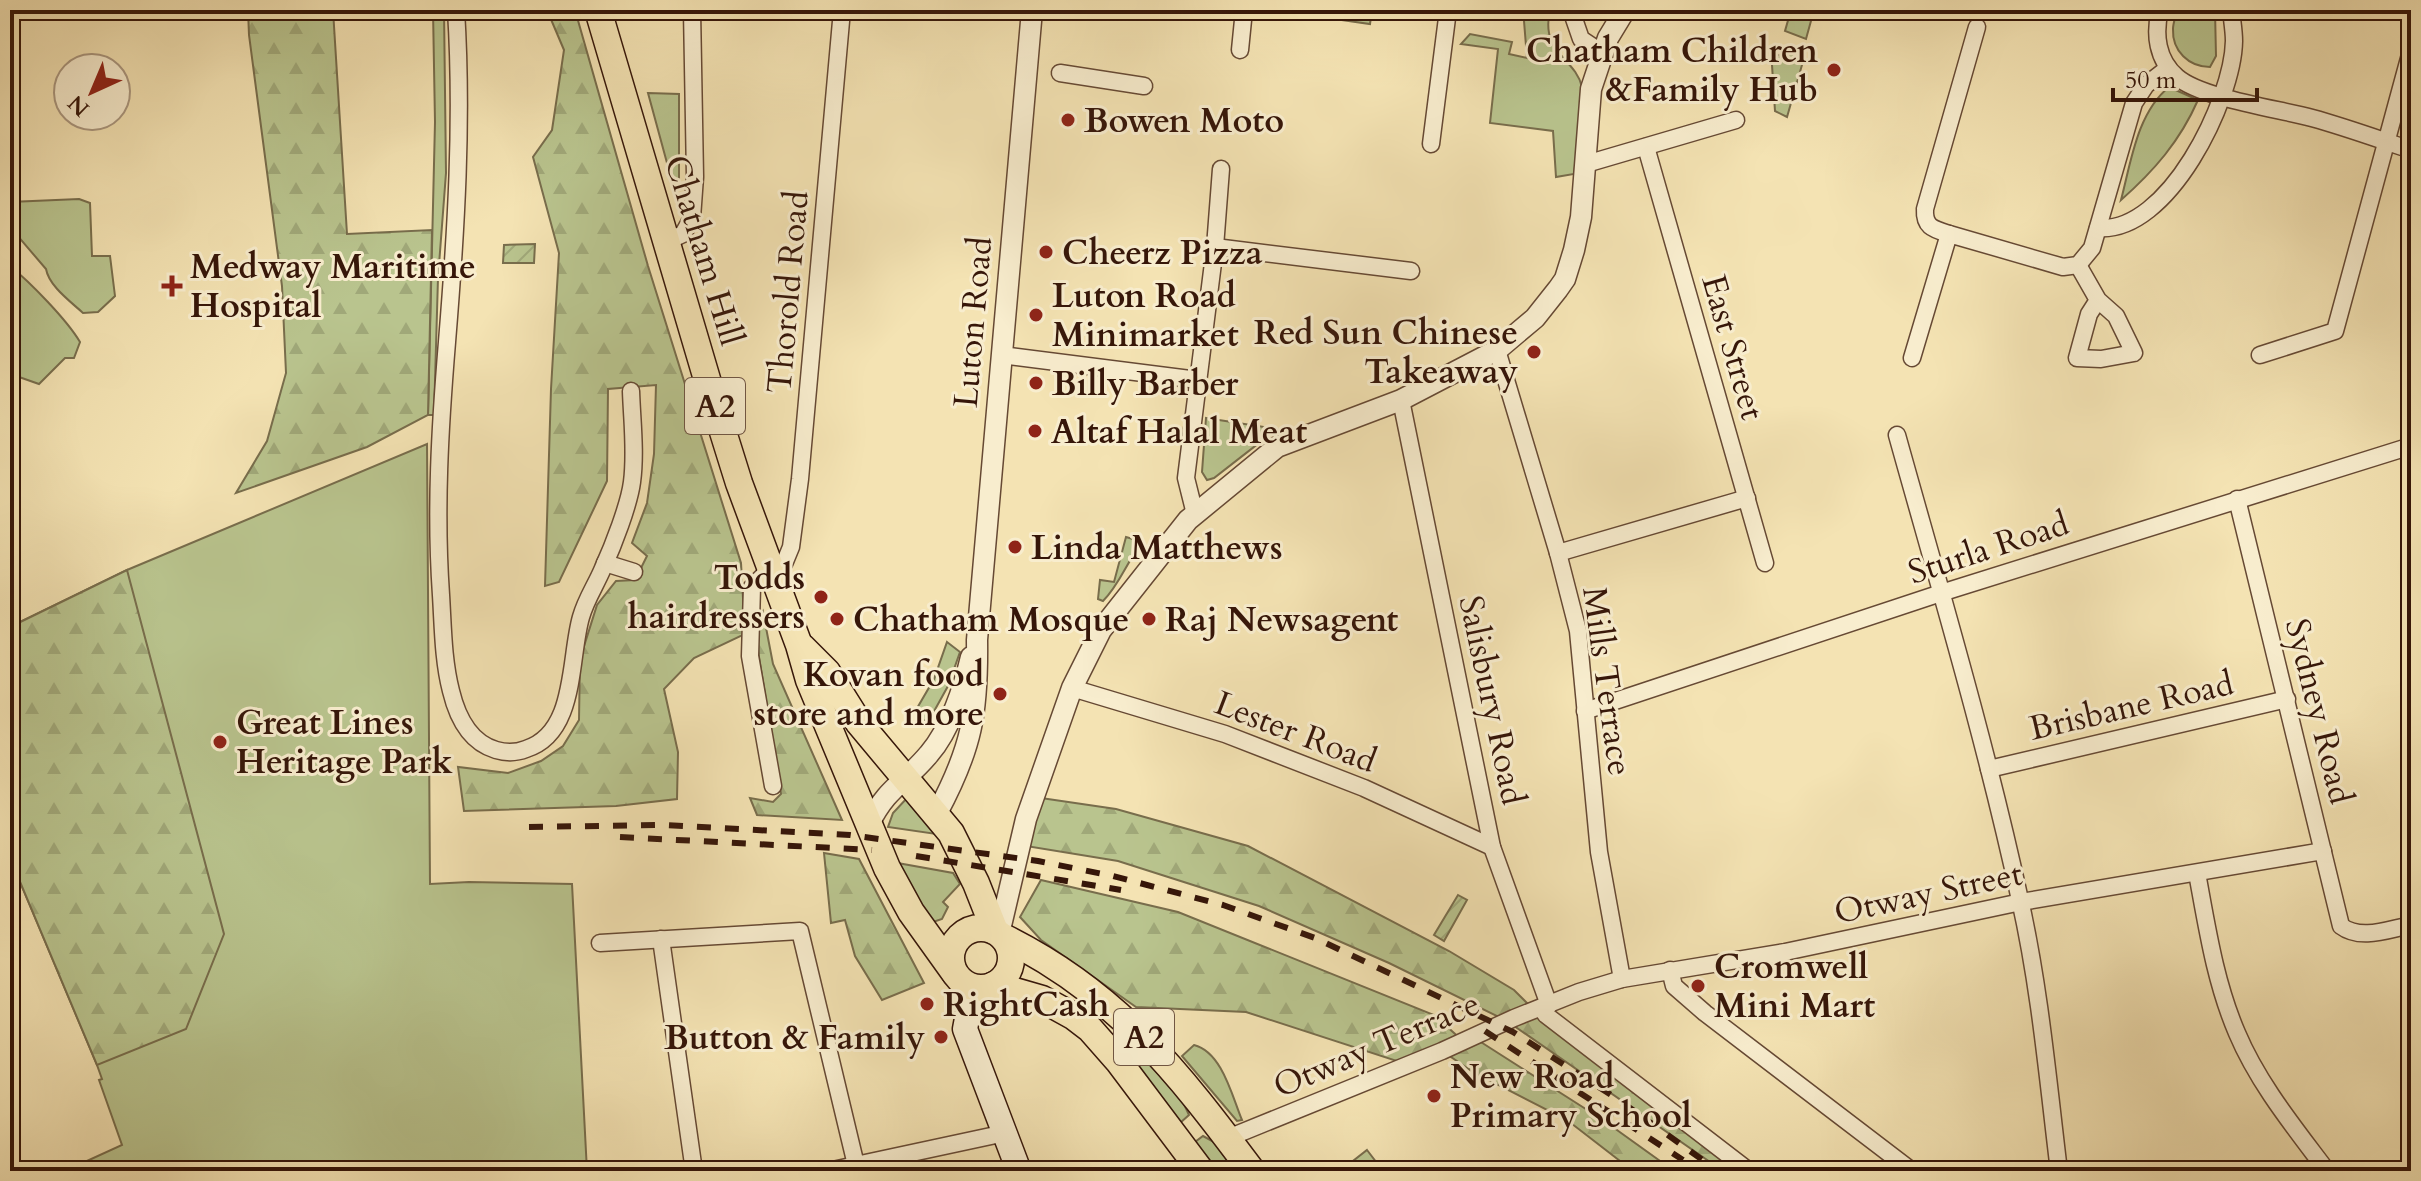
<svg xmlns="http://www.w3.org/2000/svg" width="2421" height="1181" font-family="Cardo,serif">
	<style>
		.grass { fill: #b9c48e; stroke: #786d4c; stroke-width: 2 }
		.forest { fill: url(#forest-firs); stroke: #786d4c; stroke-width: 2 }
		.garden { fill: url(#garden-furrows); stroke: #786d4c; stroke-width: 2 }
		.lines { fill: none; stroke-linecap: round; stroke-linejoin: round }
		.minor-casing { stroke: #664934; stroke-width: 19 }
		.tertiary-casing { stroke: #664934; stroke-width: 23 }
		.secondary-casing { stroke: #361609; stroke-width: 27 }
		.primary-casing { stroke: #361609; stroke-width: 29 }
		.minor { stroke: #f8edce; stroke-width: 16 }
		.tertiary { stroke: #f8edce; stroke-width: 20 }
		.secondary { stroke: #f8edce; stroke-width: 24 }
		.primary { stroke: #f4e3b3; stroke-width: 26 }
		.rail { stroke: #361609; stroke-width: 6; stroke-dasharray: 14 14; stroke-linecap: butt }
		.poi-dot { fill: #8f2418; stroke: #f8edce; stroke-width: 3 }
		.labels { text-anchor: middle; stroke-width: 6; stroke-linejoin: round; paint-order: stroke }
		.shield { fill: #f8edce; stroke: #705644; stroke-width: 2 }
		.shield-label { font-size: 32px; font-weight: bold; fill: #361609 }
		.poi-label { font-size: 34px; font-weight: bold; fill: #361609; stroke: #f8edce; text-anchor: start }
		.street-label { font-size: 34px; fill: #361609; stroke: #f8edce }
	</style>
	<defs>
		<pattern id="forest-firs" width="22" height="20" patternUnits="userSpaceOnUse" patternTransform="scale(2)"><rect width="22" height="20" fill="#b9c48e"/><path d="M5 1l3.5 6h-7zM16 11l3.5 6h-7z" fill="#a0a879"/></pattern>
		<pattern id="garden-furrows" width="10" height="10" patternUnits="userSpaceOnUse" patternTransform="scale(2)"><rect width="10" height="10" fill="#b9c48e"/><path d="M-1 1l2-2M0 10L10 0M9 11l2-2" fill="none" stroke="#a0a879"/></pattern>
	</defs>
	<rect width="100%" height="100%" fill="#f4e3b3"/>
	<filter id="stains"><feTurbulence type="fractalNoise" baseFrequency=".0025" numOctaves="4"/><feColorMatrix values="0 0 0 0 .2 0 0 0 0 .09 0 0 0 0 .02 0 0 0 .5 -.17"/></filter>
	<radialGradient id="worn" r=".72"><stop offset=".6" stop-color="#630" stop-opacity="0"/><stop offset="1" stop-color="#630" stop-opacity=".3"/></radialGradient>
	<g class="grass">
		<path d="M433 10H444L446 173 438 278 434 415H428L435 122Z"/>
		<path d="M1320 10H1372L1370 24 1320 17Z"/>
		<path d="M1531 10H1550C1540 54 1575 57 1582 87 1585 101 1576 156 1574 174L1556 177 1553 131 1490 123 1498 49 1461 44 1470 34 1512 42 1509 54 1527 58 1524 21Z"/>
		<path d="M1791 10H1814L1806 39 1785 31Z"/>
		<path d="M2177 10H2215L2216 56 2210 67C2189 67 2172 51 2173 29 2173 23 2176 16 2177 10Z"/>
		<path d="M1784 51 1804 58 1787 117 1775 111 1772 65 1775 54 1782 56Z"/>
		<path d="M2169 87 2198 100C2180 141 2154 171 2121 200 2131 162 2137 113 2169 87Z"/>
		<path d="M648 93 679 94V183L673 185Z"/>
		<path d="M79 199 90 203 92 256H110L115 296 98 312 83 313C70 301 49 286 46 269L10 227V202Z"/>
		<path d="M10 266C30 282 67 320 80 342L74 358H65L39 384 19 377Z"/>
		<path d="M1206 418 1277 429 1214 478 1207 480 1202 472Z"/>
		<path d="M427 444 430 884 469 882 572 884 587 1171H65L122 1145 99 1080 102 1079 97 1065 10 858V627L127 570Z"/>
		<path d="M1126 537 1143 542C1127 560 1121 583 1103 601L1098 599 1100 580 1114 582Z"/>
		<path d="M947 642 960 652 948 686 927 724 916 710 934 679Z"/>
		<path d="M907 798 936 834 888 827 893 813Z"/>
		<path d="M892 862 953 873 960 884 943 902 948 907 942 919 933 922Z"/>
		<path d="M1121 1035 1125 1036 1183 1102 1189 1115 1180 1123 1119 1040Z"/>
		<path d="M1194 1045C1222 1052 1232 1096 1242 1120L1237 1121 1182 1056Z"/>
		<path d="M1203 1136 1214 1142 1235 1171H1217L1195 1142Z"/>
		<path d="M1367 1150 1383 1171H1346L1344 1168Z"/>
	</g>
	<g class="forest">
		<path d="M248 10H333L347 234 432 230 428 415 367 447 236 493 267 441 286 373 282 286 249 35Z"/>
		<path d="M547 10H575L648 266 741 563 745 634 694 658 664 689 678 752 677 799 616 806 464 811 458 767 508 773 541 761 563 746 579 720 580 659 597 605 616 581 635 580 647 556 632 543 647 503 654 454 656 385 608 389 607 481 559 582 545 586 551 389 559 253 533 157 552 130 564 50Z"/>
		<path d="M127 570 224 934 186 1029 97 1065 10 858V627Z"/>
		<path d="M763 612 773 664 842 820 757 815 750 798 773 802 781 794 755 632Z"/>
		<path d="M1041 798 1116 809 1248 846 1449 951 1514 990 1529 1005 1531 1012 1737 1171H1723L1507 1021 1389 963 1259 906 1118 861 1026 846Z"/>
		<path d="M824 853 859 859 924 983 882 1000 855 956 845 920 831 923Z"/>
		<path d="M1041 880 1178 912 1434 1015 1463 1041 1473 1037 1603 1120 1674 1171H1633L1567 1120 1473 1072 1442 1051 1409 1065 1246 1012 1136 1007 1041 940 1020 917Z"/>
	</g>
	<g class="garden">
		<path d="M535 244 534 263H503L504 245Z"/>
		<path d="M1458 895 1467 900 1444 941 1434 935Z"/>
	</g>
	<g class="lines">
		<defs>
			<g id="minor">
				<path d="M456 10C463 121 456 232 447 342 440 427 435 510 441 595 443 627 443 660 451 691 457 716 469 742 496 750 506 753 516 753 526 749 577 733 569 658 581 617 586 599 596 585 603 568 613 546 629 505 632 482 636 452 632 421 631 391"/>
				<path d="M1571 10 1581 39 1602 53"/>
				<path d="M2160 10C2154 34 2157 60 2177 77 2201 98 2279 109 2312 118 2345 127 2378 139 2411 150"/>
				<path d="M1240 50 1244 10"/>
				<path d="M1060 73 1144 86"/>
				<path d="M1431 144 1448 10"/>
				<path d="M1646 147 1765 563"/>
				<path d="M1586 164 1736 120"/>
				<path d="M2098 228C2168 234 2233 100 2234 41 2234 31 2232 20 2231 10"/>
				<path d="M1949 234C1933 229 1924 227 1925 209L1977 27"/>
				<path d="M666 242 683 234 692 218 695 177 692 10"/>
				<path d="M1215 247 1411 271"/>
				<path d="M2078 265 2098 300 2116 316 2134 353 2101 359 2077 358 2089 314 2098 300"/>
				<path d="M1497 350 1558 553 1578 631 1599 852 1622 979"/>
				<path d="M1001 355 1198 380"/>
				<path d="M2260 355 2335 331 2411 51"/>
				<path d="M1912 358 1949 234 2063 267 2078 265 2092 248 2134 103 2146 85 2168 68"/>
				<path d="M1401 400 1492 847 1549 1005"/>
				<path d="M1897 435C1940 589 1986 743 2020 900 2040 989 2048 1081 2059 1171"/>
				<path d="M2407 447 2411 467"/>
				<path d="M2237 499 2341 926C2361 941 2389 929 2411 925"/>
				<path d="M1195 514 1186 478 1215 247 1221 169"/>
				<path d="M1558 553 1747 498"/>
				<path d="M605 563 634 572"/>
				<path d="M771 568 752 587 750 656 773 786"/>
				<path d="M772 570 784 564 791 547 800 479 842 10"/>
				<path d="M1072 688 1225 734 1364 788 1492 847"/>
				<path d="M1585 711 1941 593 2411 446"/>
				<path d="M1989 769 2287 699"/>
				<path d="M2197 873C2207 927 2215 982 2237 1033 2258 1083 2294 1127 2327 1171"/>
				<path d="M661 939 694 1171"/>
				<path d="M600 943 800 931 856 1165"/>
				<path d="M1670 970 1674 986 1705 1013 1912 1171"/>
				<path d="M1541 1008 1546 1015 1749 1171"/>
				<path d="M1228 1138 1442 1051 1514 1018 1579 992 1622 979 1785 952 2021 902 2323 851"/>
				<path d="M828 1171 1005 1133"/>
			</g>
			<g id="tertiary">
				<path d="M937 813C972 748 978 713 977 640L1032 10"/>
				<path d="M869 824C887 787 905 783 929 754 950 730 964 687 971 657"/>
				<path d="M999 934 1026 819 1072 688 1101 630 1188 520 1277 447 1401 400 1497 350 1535 318 1558 289 1565 279 1574 250 1581 217 1591 89 1608 38 1625 10"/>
			</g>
			<path id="secondary" d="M973 987 965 1029 1019 1171"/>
			<g id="primary">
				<path d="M598 10 714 403 739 483 799 645 809 680 887 868 911 912 954 972"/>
				<path d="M802 647 827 672 859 723 951 833 976 883 995 931"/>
				<circle cx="981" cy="958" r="30"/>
				<path d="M1003 937C1117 993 1178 1072 1252 1171"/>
				<path d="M994 985 1042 999 1073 1016 1090 1029 1119 1062 1201 1171"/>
			</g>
		</defs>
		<use href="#minor" class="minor-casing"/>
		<use href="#tertiary" class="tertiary-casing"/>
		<use href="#secondary" class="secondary-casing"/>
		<use href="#primary" class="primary-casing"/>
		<use href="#minor" class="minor"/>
		<use href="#tertiary" class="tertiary"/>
		<use href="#secondary" class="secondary"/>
		<use href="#primary" class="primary"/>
		<g class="rail">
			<path d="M529 827 663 825 850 835 1038 861 1113 876 1223 905 1315 938 1513 1032 1616 1098 1718 1171"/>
			<path d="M620 837 872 850"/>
			<path d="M916 856 1121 890"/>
			<path d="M1485 1031 1683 1160"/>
		</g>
	</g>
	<g class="poi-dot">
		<circle cx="1834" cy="70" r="8"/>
		<circle cx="1068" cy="120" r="8"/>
		<circle cx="1046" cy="252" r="8"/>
		<path d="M168 274h8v8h8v8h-8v8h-8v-8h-8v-8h8z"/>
		<circle cx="1036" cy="315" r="8"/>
		<circle cx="1534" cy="352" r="8"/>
		<circle cx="1036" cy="383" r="8"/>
		<circle cx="1035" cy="431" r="8"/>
		<circle cx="1015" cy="547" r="8"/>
		<circle cx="821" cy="597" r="8"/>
		<circle cx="837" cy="619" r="8"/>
		<circle cx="1149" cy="619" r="8"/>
		<circle cx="1000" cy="694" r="8"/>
		<circle cx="220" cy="742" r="8"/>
		<circle cx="1698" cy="986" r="8"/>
		<circle cx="927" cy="1004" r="8"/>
		<circle cx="941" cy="1037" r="8"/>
		<circle cx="1434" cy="1096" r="8"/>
	</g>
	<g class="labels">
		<g class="shield">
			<rect x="685" y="378" width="60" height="56" rx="6"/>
			<rect x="1114" y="1009" width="60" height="56" rx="6"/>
		</g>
		<g class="shield-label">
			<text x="715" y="417">A2</text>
			<text x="1144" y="1048">A2</text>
		</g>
		<g class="poi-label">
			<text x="1818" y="62" text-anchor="end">Chatham Children<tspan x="1818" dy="39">&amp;Family Hub</tspan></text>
			<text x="1084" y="132">Bowen Moto</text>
			<text x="1062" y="264">Cheerz Pizza</text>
			<text x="190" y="278">Medway Maritime<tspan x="190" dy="39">Hospital</tspan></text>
			<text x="1052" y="307">Luton Road<tspan x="1052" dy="39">Minimarket</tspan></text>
			<text x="1518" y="344" text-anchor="end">Red Sun Chinese<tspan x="1518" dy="39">Takeaway</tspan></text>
			<text x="1052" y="395">Billy Barber</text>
			<text x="1051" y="443">Altaf Halal Meat</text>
			<text x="1031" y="559">Linda Matthews</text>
			<text x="805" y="589" text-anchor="end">Todds<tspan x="805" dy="39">hairdressers</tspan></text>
			<text x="853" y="631">Chatham Mosque</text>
			<text x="1165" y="631">Raj Newsagent</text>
			<text x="984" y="686" text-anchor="end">Kovan food<tspan x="984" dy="39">store and more</tspan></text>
			<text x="236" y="734">Great Lines<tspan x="236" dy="39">Heritage Park</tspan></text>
			<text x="1714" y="978">Cromwell<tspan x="1714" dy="39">Mini Mart</tspan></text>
			<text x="943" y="1016">RightCash</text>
			<text x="925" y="1049" text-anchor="end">Button &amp; Family</text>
			<text x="1450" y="1088">New Road<tspan x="1450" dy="39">Primary School</tspan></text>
		</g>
		<g class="street-label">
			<text transform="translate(705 250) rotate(73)" y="12">Chatham Hill</text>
			<text transform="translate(787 292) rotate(-85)" y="12">Thorold Road</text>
			<text transform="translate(972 322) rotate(-85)" y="12">Luton Road</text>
			<text transform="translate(1734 347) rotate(74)" y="12">East Street</text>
			<text transform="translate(1988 547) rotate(-18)" y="12">Sturla Road</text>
			<text transform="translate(1608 681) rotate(82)" y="12">Mills Terrace</text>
			<text transform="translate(1493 700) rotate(78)" y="12">Salisbury Road</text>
			<text transform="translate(2131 705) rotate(-13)" y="12">Brisbane Road</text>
			<text transform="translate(2320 711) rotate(76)" y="12">Sydney Road</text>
			<text transform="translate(1296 731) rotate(21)" y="12">Lester Road</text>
			<text transform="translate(1928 892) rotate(-12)" y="12">Otway Street</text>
			<text transform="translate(1376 1044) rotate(-23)" y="12">Otway Terrace</text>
		</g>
	</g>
	<rect width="2421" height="1181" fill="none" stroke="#f4e3b3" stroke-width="40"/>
	<rect x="12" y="12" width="2397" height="1157" fill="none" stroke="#361609" stroke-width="4"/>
	<rect x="20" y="20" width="2381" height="1141" fill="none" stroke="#361609" stroke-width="2"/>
	<g transform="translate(92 92) rotate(224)"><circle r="38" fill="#f8edce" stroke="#aa977f" stroke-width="2"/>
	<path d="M0-6L14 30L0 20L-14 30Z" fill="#8f2418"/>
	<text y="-12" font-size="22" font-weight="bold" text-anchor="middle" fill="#361609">N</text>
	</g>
	<path d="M2113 88v12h144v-12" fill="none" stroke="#361609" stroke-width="4"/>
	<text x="2125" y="88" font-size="24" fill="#361609" stroke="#f8edce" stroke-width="6" paint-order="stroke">50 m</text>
	<rect width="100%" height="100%" filter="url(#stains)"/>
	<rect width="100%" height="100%" fill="url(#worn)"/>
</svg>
